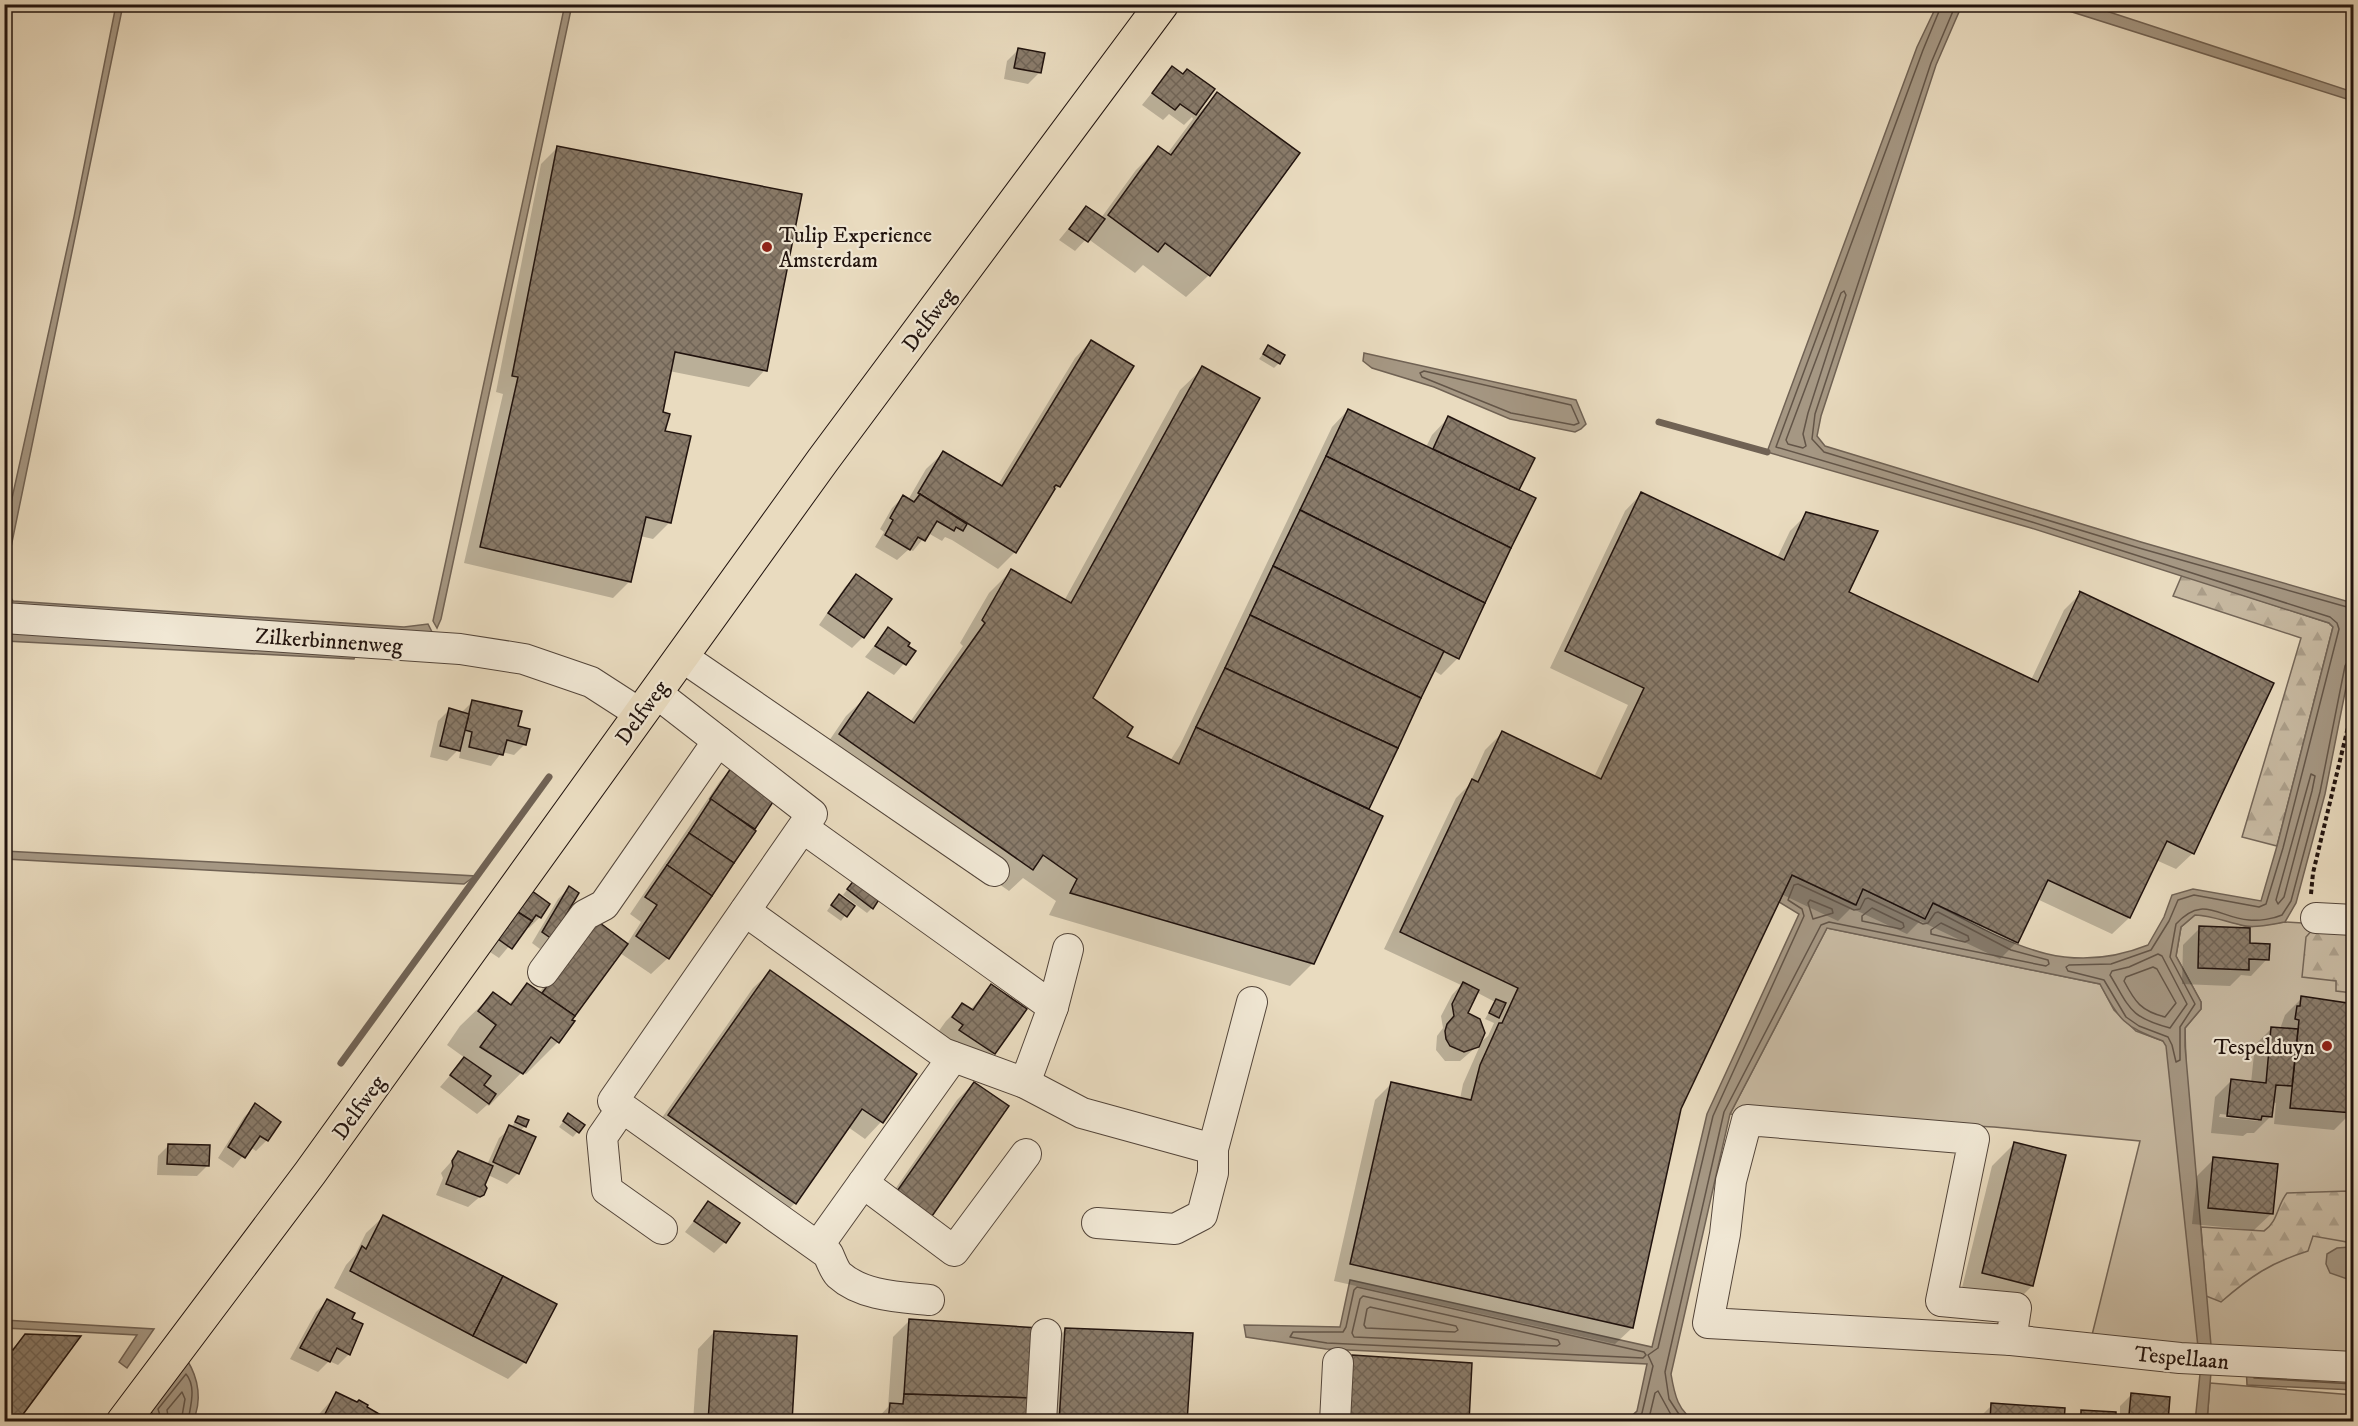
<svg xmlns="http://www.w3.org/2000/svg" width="2358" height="1426" font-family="'IM FELL DW Pica',serif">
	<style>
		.green { fill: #c7b9a1; stroke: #746658; stroke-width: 1.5 }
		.forest { fill: url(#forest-firs); stroke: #746658; stroke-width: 1.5 }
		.water { fill: #a59783; stroke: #706254; stroke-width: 1.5 }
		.shadow { fill: #0003; fill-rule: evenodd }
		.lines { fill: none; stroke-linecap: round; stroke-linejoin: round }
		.shore { stroke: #635548; stroke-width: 1.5 }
		.stream { stroke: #706254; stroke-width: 7 }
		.building { fill: url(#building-cross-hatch); stroke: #21130e; stroke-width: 1.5 }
		.minor-casing { stroke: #53453a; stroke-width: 32 }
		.major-casing { stroke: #21130e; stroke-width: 35 }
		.path { stroke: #21130e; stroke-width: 4; stroke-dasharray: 4.5 3; stroke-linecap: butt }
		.minor { stroke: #f1e8d5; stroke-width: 30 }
		.major { stroke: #e9dbbf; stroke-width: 33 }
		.poi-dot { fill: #8f2418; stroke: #f1e8d5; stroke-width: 2 }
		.labels { text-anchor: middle; stroke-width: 4.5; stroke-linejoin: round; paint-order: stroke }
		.poi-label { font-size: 22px; fill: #21130e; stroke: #f1e8d5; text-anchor: start }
		.street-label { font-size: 22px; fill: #21130e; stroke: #f1e8d5 }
	</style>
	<defs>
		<pattern id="forest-firs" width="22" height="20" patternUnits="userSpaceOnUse" patternTransform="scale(1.5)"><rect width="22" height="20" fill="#c7b9a1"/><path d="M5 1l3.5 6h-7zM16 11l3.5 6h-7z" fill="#ab9e89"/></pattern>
		<pattern id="building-cross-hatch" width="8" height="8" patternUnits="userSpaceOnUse" patternTransform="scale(1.5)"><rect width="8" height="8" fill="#897b6a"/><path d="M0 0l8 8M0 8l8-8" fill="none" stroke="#706456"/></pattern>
	</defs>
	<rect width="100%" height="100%" fill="#e9dbbf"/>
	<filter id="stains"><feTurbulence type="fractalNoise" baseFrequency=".00333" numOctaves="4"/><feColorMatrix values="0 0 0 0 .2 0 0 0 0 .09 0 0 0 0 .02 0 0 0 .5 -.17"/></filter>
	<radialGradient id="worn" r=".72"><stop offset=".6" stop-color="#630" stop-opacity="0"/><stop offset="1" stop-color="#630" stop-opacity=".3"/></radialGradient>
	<g class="green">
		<path d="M2195 915 2212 916 2248 927 2285 922 2353 926V1357L2202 1354 2092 1335 2140 1141 1994 1127 1730 1114 1827 928 2100 984 2114 1010 2136 1031 2163 1041 2186 1066 2185 1028 2201 1009V1002L2176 956 2181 927Z"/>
		<path d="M2210 1383 2353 1395V1421L2207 1422Z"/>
	</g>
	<g class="forest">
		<path d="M2182 575 2329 623 2333 627 2277 846 2242 837 2301 638 2173 596Z"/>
		<path d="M2313 929 2353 931V993L2336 991V981L2302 977 2306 937Z"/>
		<path d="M2349 1191 2353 1193V1243L2313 1236 2308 1251C2270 1263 2251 1276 2221 1302L2206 1296 2201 1227 2264 1231C2278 1222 2277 1205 2287 1193Z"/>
	</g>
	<g class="water">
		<path d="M565 4 572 5 441 619 437 628 433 621Z"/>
		<path d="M116 5H123L5 576V530L74 217Z"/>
		<path d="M1937 5H1962L1936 65 1821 416 1817 436 1825 446 2141 542 2353 603V652L2325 794 2296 903 2285 922C2273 924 2258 928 2246 926 2228 923 2215 916 2195 915L2181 927 2176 956 2201 1002V1009L2185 1028V1046L2211 1345 2198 1347 2166 1046 2163 1041C2123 1026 2120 1021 2100 984L1827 928 1730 1114 1671 1374C1674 1392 1678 1415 1698 1421H1626L1637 1411 1647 1364 1326 1349 1246 1337 1244 1325 1340 1327 1350 1280 1652 1347 1707 1114 1799 914 1779 902 1792 875 1855 905 1863 889 1924 918 1933 903C2007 941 2063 979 2148 945L2164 917 2172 895 2193 889 2261 901 2277 846 2333 627 2329 623 2031 528 1767 452 1917 47Z"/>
		<path d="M2050 5H2088L2353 92V101Z"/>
		<path d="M1364 353 1576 400 1586 424 1581 429 1575 432 1510 419 1434 387 1372 368 1363 361Z"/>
		<path d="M4 588 13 601 404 627 428 624 433 634 5 606Z"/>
		<path d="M4 632 355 656 354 659 5 641Z"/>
		<path d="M4 851 441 874 475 876 464 884 5 859Z"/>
		<path d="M2350 1247 2353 1248V1281L2330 1273 2326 1264 2327 1254 2337 1248Z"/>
		<path d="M4 1320 154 1329 127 1368 119 1362 137 1335 5 1328Z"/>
		<path d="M187 1360C199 1379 202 1401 193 1421H157L150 1410Z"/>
		<path d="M2246 1364 2353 1370V1390L2247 1385Z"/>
		<path d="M2211 1372 2207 1421 2195 1422 2200 1374Z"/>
	</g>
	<g class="shadow">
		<path d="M1080 4H1097L1090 12Z"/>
		<path d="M1018 50 1039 73 1028 84 1004 79 1007 61Z"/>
		<path d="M1172 68 1198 114 1217 94 1297 153 1209 275 1186 297 1143 265 1135 273 1087 238 1075 251 1059 240 1086 207 1101 218 1136 170 1158 148 1167 154 1193 119 1192 117 1184 125 1169 114 1163 120 1142 105Z"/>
		<path d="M557 148 765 370 749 387 669 371 661 413 670 522 653 539 640 536 630 581 613 598 464 563 503 394 496 392 541 164Z"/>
		<path d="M1091 341 1132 366 1059 486 1048 497 1015 552 998 569 952 540 945 537 942 541 928 533 913 551 909 549 897 560 875 547 884 532 880 529 892 508 903 497 908 500 926 469 943 453 998 485 1075 358Z"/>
		<path d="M1268 347 1279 363 1274 368 1259 359Z"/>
		<path d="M1203 368 1091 699 1125 738 1170 761 1180 745 1332 427 1348 410 1426 447 1432 435 1448 418 1517 491 1458 658 1441 675 1433 670 1366 810 1313 963 1290 986 1049 915 1056 901 1023 878 1009 891 818 757 846 716 869 694 910 722 963 646 960 643 989 593 1011 571 1064 601 1180 390Z"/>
		<path d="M1641 494 1777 558 1790 531 1807 514 1847 593 2031 680 2064 610 2081 593 2193 853 2176 869 2156 860 2129 918 2112 934 2037 899 2017 942 2000 959 1920 921 1907 934 1851 908 1838 921 1781 894 1679 1108 1632 1328 1615 1344 1334 1281 1375 1100 1392 1083 1460 1099 1463 1084 1482 1041 1488 1036 1494 1023 1485 1019 1495 1002 1476 992 1466 1013 1479 1020 1482 1026V1042L1460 1061H1445L1436 1050 1437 1036 1443 1028 1441 1016 1452 995 1461 985 1384 949 1456 798 1469 785 1485 750 1502 733 1594 777 1628 705 1550 668 1625 511Z"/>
		<path d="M856 576 890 599 863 637 852 648 819 625 845 587Z"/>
		<path d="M888 629 914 652 894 675 865 657Z"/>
		<path d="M473 701 516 727 525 744 514 755 502 752 491 766 459 758 461 747 447 761 430 757 438 721 449 710 461 713Z"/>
		<path d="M731 770 773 799 753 829 754 831 668 958 651 974 620 953 570 1020 558 1042 526 1074 522 1072 489 1106 487 1105 477 1114 440 1087 465 1058 447 1045 460 1026 493 994 508 1005 527 985 539 993 580 939 627 944 641 922 630 914 720 781Z"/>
		<path d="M850 886 872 908 867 913 843 895Z"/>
		<path d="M569 888 551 938 540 949 532 943 558 899Z"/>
		<path d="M518 901 540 917 529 928 526 926 499 958 484 948Z"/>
		<path d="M834 901 852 906 841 921 827 911Z"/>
		<path d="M2200 928 2248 944 2267 959 2251 976 2241 975 2230 986 2182 984 2183 945Z"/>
		<path d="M770 972 915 1074 881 1122 865 1139 848 1127 795 1203 778 1220 652 1132 753 988Z"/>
		<path d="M991 986 1025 1009 994 1053 977 1070 936 1035 946 1021 962 1005 970 1010Z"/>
		<path d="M2302 998 2354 1005V1092L2351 1113 2334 1130 2274 1124 2276 1103 2273 1102 2271 1116 2254 1133H2247L2243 1136 2211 1133 2215 1097 2231 1081 2251 1083 2255 1045 2272 1028 2280 1029 2285 1015ZM2220 1114 2258 1118V1121L2219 1117Z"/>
		<path d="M974 1083 913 1234 880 1211 957 1100Z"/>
		<path d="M255 1106 267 1140 256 1151 250 1147 233 1168 218 1158 244 1117Z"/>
		<path d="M568 1115 583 1125 573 1137 559 1127Z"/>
		<path d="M518 1117 525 1126 519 1132 518 1173 507 1184 488 1175 483 1194 468 1207 436 1195 443 1178 441 1173 459 1153 487 1165 499 1138 511 1128Z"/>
		<path d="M2015 1143 2032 1286 2010 1308 1960 1296 1992 1166Z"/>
		<path d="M169 1145 208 1165 197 1176 157 1175 158 1156Z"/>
		<path d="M2214 1159 2271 1214 2254 1230 2192 1224 2197 1176Z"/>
		<path d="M708 1203 725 1242 714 1253 685 1232Z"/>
		<path d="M383 1217 525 1362 508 1379 334 1288 346 1265 355 1255 366 1233Z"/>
		<path d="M327 1301 350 1320 349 1354 338 1365 329 1361 318 1372 290 1359 316 1312Z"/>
		<path d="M910 1320 1031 1422H874L888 1407 893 1337Z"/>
		<path d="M1066 1329 1186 1422H1044L1049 1346Z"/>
		<path d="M714 1332 790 1422H693L698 1349Z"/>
		<path d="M25 1335 20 1416 15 1422H4V1346L11 1350Z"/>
		<path d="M337 1394 365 1408 390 1422H312Z"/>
		<path d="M2131 1395 2167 1422H2072L2082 1411 2120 1418V1406Z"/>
		<path d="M1992 1405 2063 1422H1975Z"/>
	</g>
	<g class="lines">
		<g class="shore">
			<path d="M1942 4 1923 50 1776 447 2032 522 2330 617 2337 623 2339 629 2283 848 2266 904 2259 907 2194 895 2178 900 2169 921 2151 950 2111 964 2069 965 2066 967 2068 971 2104 980 2126 1017 2139 1026 2168 1037 2172 1045 2176 1062 2180 1060V1027L2195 1004 2170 957 2176 924C2203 894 2219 918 2249 920 2259 921 2273 919 2282 915L2291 901 2320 792 2345 666 2348 661 2354 660"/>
			<path d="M1956 4 1931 63 1815 414 1812 439 1824 452 2139 548 2354 609"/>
			<path d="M1844 291 1846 295 1808 413 1803 434 1806 446 1803 448 1788 444 1786 440 1841 293Z"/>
			<path d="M1424 371 1571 405 1579 423 1574 425 1511 413 1422 377 1420 373Z"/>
			<path d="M2311 774 2315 776 2312 791 2284 897 2278 904 2276 900Z"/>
			<path d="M1810 900 1832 909 1833 913 1813 919 1808 903Z"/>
			<path d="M1872 908 1903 923 1904 927 1901 929 1862 921V916Z"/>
			<path d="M1941 923 1968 936 1969 940 1965 942 1931 934V930Z"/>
			<path d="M2158 954 2162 956 2187 1004 2170 1028C2129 1017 2130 1008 2110 975L2112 971 2129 967Z"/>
			<path d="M2153 967 2157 969 2176 1003 2165 1017C2141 1011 2135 1002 2124 981L2126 977Z"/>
			<path d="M1357 1287 1644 1352 1646 1355 1643 1358 1327 1343 1290 1337 1293 1332H1343L1346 1327 1354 1290Z"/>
			<path d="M1363 1296 1558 1340 1560 1344 1557 1346 1354 1337 1352 1333 1360 1299Z"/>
			<path d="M1370 1307 1456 1326 1458 1330 1455 1332 1366 1328 1364 1325 1367 1309Z"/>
			<path d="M2254 1378 2354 1384"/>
			<path d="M162 1422 158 1409 186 1374C197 1387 190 1407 188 1422"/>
			<path d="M169 1422 167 1410 182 1392 185 1399 181 1422"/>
			<path d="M1634 1422 1642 1413 1653 1366 1648 1355 1658 1348 1713 1116 1804 916 1802 909 1788 900 1794 885 1798 884 1854 910 1860 909 1865 899 1868 898 1923 924 1928 923 1935 913 1938 912 2011 950 2048 960 2049 964 2046 966 1829 922 1821 925 1724 1112 1665 1372 1669 1399 1684 1422"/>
			<path d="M1645 1422 1650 1414 1655 1393 1658 1391 1675 1422"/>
		</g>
		<g class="stream">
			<path d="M1659 422 1767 452"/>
			<path d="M341 1063 549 777"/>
		</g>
	</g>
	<g class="building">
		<path d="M1018 48 1045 53 1041 73 1014 68Z"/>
		<path d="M1172 66 1183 74 1187 69 1215 89 1196 115 1180 104 1175 110 1152 93Z"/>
		<path d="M1217 92 1300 153 1210 276 1165 243 1158 252 1108 215 1158 146 1171 155Z"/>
		<path d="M557 146 802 194 767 371 675 352 663 412 670 414 665 431 691 436 671 523 646 517 631 582 480 547 518 377 512 376Z"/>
		<path d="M1086 206 1105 219 1088 242 1069 229Z"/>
		<path d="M1091 340 1134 366 1060 487 1056 485 1054 487 1055 489 1016 553 918 493 943 451 1002 486Z"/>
		<path d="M1268 345 1285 355 1280 364 1263 354Z"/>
		<path d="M1202 366 1260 398 1093 698 1133 727 1127 737 1179 764 1196 727 1383 816 1314 964 1070 893 1077 879 1043 855 1033 870 839 734 868 692 914 723 985 623 982 620 1011 569 1071 603Z"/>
		<path d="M1348 409 1536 498 1511 548 1326 456Z"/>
		<path d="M1448 416 1535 458 1519 490 1433 449Z"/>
		<path d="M1326 456 1511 548 1485 603 1300 510Z"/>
		<path d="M1641 492 1784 560 1806 512 1878 531 1849 592 2038 682 2080 592 2079 591 2274 683 2194 854 2167 841 2130 918 2048 880 2018 943 1933 903 1925 919 1863 889 1856 905 1792 875 1681 1109 1633 1328 1350 1264 1391 1082 1471 1100 1480 1065 1499 1023H1502L1518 988 1400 932 1472 779 1478 782 1502 731 1601 779 1644 688 1565 651Z"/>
		<path d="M920 494 967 524 963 531 956 527 954 531 937 521 925 541 918 537 910 550 885 535 893 520 890 518 903 495 914 502Z"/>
		<path d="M1300 510 1485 603 1459 659 1273 566Z"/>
		<path d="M1273 566 1444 651 1421 698 1250 615Z"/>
		<path d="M856 574 892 599 864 638 828 613Z"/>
		<path d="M1250 615 1421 698 1398 748 1225 668Z"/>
		<path d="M888 627 910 643 908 646 916 651 906 665 875 646Z"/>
		<path d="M1225 668 1398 748 1369 809 1196 727Z"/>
		<path d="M472 700 522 711 518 726 530 729 526 745 507 740 503 755 469 747 472 732 465 730Z"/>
		<path d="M449 708 469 714 460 751 440 746Z"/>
		<path d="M731 768 775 799 755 829 710 799Z"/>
		<path d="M711 799 756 831 734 863 689 833Z"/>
		<path d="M689 833 734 863 712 896 667 865Z"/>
		<path d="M667 865 712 896 669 959 636 936 657 905 645 897Z"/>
		<path d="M855 879 880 898 873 909 847 889Z"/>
		<path d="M569 886 579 893 552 939 542 932Z"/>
		<path d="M528 888 550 904 541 918 536 915 532 921 513 909Z"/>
		<path d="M839 894 855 906 847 917 831 905Z"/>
		<path d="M513 909 532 921 512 949 494 936Z"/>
		<path d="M596 920 628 944 575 1016 542 993Z"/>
		<path d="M2199 926 2250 928V943L2270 944 2269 960 2249 959V970L2198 968Z"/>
		<path d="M770 970 917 1074 883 1123 862 1109 796 1204 668 1115Z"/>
		<path d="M1463 982 1479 990 1468 1013 1480 1019 1485 1033 1479 1047 1464 1052 1450 1046 1446 1039 1445 1031 1447 1024 1454 1016 1452 1004Z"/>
		<path d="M527 983 575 1016 572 1020 575 1021 559 1043 551 1037 523 1074 480 1047 496 1025 478 1011 493 992 511 1005Z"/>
		<path d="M991 984 1027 1009 995 1054 959 1030 963 1025 952 1017 962 1003 973 1010Z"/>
		<path d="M2301 996 2354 1004 2353 1113 2290 1108 2299 1020 2295 1019 2297 1006H2300Z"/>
		<path d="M1496 999 1506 1003 1499 1018 1489 1013Z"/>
		<path d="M2271 1027 2298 1029 2292 1086 2276 1085 2272 1117 2262 1116 2261 1120 2227 1116 2231 1079 2266 1083Z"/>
		<path d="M464 1057 491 1076 484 1085 496 1094 489 1104 450 1075Z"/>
		<path d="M974 1082 1009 1106 930 1219 895 1194Z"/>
		<path d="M255 1103 281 1122 268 1141 260 1136 245 1158 228 1147Z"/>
		<path d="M568 1113 585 1125 579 1133 563 1121Z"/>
		<path d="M518 1116 529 1120 526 1127 515 1122Z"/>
		<path d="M509 1125 536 1137 519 1174 493 1162Z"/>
		<path d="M2014 1142 2066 1155 2033 1286 1982 1273Z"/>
		<path d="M168 1144 210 1145 209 1166 167 1164Z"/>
		<path d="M458 1151 493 1166 485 1185 487 1188 484 1195 480 1197 446 1184 453 1166 452 1161Z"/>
		<path d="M2213 1157 2278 1164 2273 1214 2208 1208Z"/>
		<path d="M708 1201 740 1223 726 1243 694 1221Z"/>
		<path d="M383 1215 503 1276 473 1336 350 1271 362 1246 366 1249Z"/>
		<path d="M503 1276 557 1304 526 1363 473 1336Z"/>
		<path d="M327 1299 355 1313 352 1319 363 1324 350 1355 337 1348 330 1362 300 1348Z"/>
		<path d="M909 1319 1039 1328 1034 1398 904 1394Z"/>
		<path d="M1065 1328 1193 1333 1187 1422H1059Z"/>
		<path d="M714 1331 797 1336 792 1422H708Z"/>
		<path d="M25 1334 81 1336 21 1417 19 1415 14 1422H10L4 1417V1344L13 1350Z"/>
		<path d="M1352 1355 1472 1363 1469 1422H1347Z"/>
		<path d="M336 1392 357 1402 359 1400 368 1405 367 1407 393 1422H321Z"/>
		<path d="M2131 1393 2170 1397 2168 1422H2081V1410L2116 1412V1416L2129 1415Z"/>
		<path d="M904 1394 1034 1398 1032 1422H888L890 1403 903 1404Z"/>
		<path d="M1991 1403 2065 1408 2064 1422H1990Z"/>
	</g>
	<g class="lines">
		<defs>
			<g id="minor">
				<path d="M4 618 460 649 524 659 591 682 639 713"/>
				<path d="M681 656 994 871"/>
				<path d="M655 692 812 814 613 1101 828 1254C831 1260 834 1270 839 1275 862 1296 900 1297 929 1300"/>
				<path d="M745 911 943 1053 1025 1083 1053 1007 803 828"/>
				<path d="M2316 918 2354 920"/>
				<path d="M543 972 585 915 604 905 718 741"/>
				<path d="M1053 1007 1068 949"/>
				<path d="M1025 1083 1082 1113 1213 1149 1252 1002"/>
				<path d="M622 1108 602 1137 607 1190 662 1229"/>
				<path d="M1747 1120 1974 1139 1941 1301 2016 1308 2011 1340 1708 1323 1725 1234 1731 1181Z"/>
				<path d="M863 1183 954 1251 1026 1154"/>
				<path d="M1097 1223 1175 1229 1202 1215 1213 1173V1149"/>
				<path d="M818 1246 953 1057"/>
				<path d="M2011 1340 2180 1358 2354 1367"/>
				<path d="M1041 1422 1046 1334"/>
				<path d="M1335 1422 1338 1363"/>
			</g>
			<path id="major" d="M123 1422 310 1173 823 460 1162 4"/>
		</defs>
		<use href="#minor" class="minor-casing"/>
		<use href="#major" class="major-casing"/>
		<path class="path" d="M2311 894 2313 873 2354 702"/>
		<use href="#minor" class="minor"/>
		<use href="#major" class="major"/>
	</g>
	<g class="poi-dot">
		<circle cx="767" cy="247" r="6"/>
		<circle cx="2327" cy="1046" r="6"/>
	</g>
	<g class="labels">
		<g class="poi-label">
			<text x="779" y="242">Tulip Experience<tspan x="779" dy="25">Amsterdam</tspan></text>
			<text x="2315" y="1054" text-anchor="end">Tespelduyn</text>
		</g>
		<g class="street-label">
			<text transform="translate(928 319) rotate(-53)" y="8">Delfweg</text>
			<text transform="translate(329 640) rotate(4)" y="8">Zilkerbinnenweg</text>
			<text transform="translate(641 712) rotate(-54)" y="8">Delfweg</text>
			<text transform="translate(358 1107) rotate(-54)" y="8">Delfweg</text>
			<text transform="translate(2182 1357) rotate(5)" y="8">Tespellaan</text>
		</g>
	</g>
	<rect width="2358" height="1426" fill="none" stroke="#e9dbbf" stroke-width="24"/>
	<rect x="6" y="6" width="2346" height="1414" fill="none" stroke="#21130e" stroke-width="3"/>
	<rect x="12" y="12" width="2334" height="1402" fill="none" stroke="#21130e" stroke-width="1.5"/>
	<rect width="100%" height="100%" filter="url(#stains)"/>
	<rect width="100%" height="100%" fill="url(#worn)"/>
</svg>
